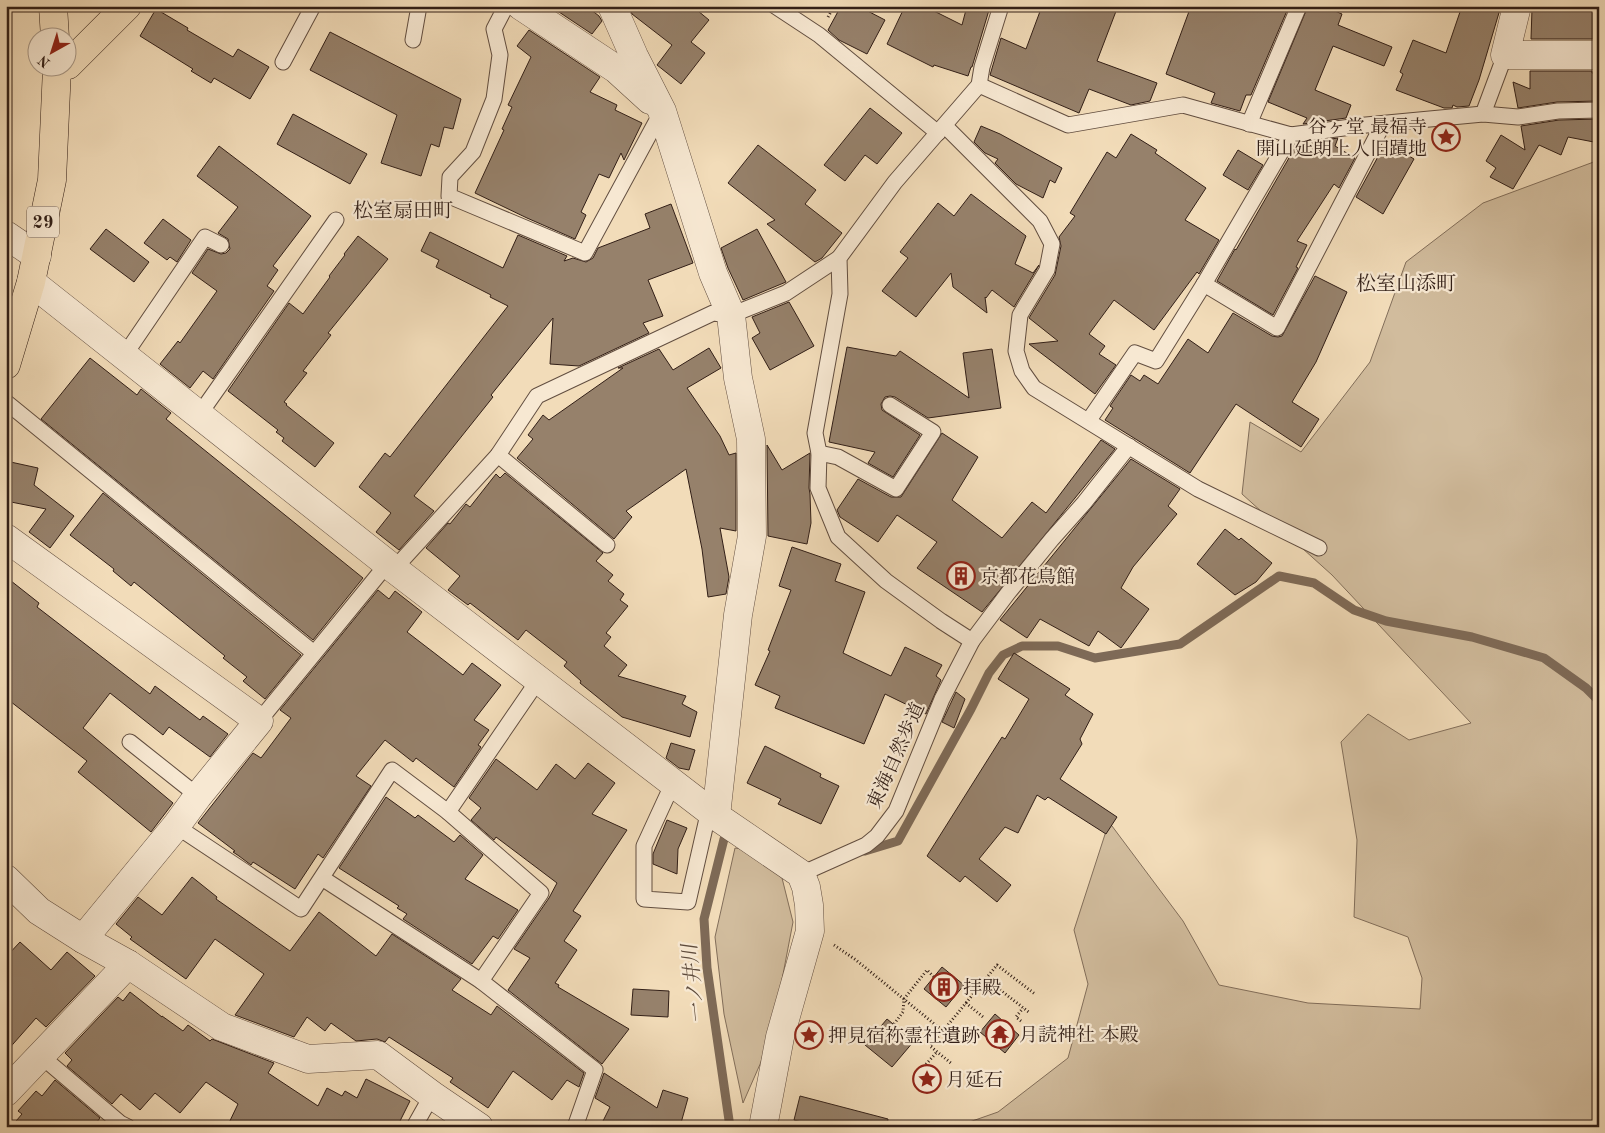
<svg xmlns="http://www.w3.org/2000/svg" width="1605" height="1133" font-family="'Old Standard TT','Noto Serif JP',serif">
	<style>
		.green { fill: #d1bc9d; stroke: #826e5a }
		.lines { fill: none; stroke-linecap: round; stroke-linejoin: round }
		.stream { stroke: #7e6a57; stroke-width: 9 }
		.building { fill: #96816b; stroke: #321f17 }
		.lane-casing { stroke: #624e40; stroke-width: 17 }
		.street-casing { stroke: #624e40; stroke-width: 29 }
		.primary-casing { stroke: #321f17; stroke-width: 29 }
		.path { stroke: #321f17; stroke-width: 3; stroke-dasharray: 1 2.5; stroke-linecap: butt }
		.lane { stroke: #f7e8d2; stroke-width: 15 }
		.street { stroke: #f7e8d2; stroke-width: 28 }
		.primary { stroke: #f2dcb9; stroke-width: 28 }
		.labels { text-anchor: middle; stroke-width: 4.5; stroke-linejoin: round; paint-order: stroke }
		.shield { fill: #f7e8d2; stroke: #6d5b4f; stroke-width: 1 }
		.shield-label { font-size: 18px; font-weight: bold; fill: #321f17 }
		.poi-label { font-size: 19px; fill: #321f17; stroke: #f7e8d2; text-anchor: start }
		.street-label { font-size: 19px; fill: #321f17; stroke: #f7e8d2 }
		.neighbourhood-label { font-size: 20px; fill: #321f17; stroke: #f7e8d2 }
		.water-label { font-size: 20px; font-style: italic; fill: #5e4b3c; stroke: #f7e8d2 }
	</style>
	<rect width="100%" height="100%" fill="#f2dcb9"/>
	<filter id="stains"><feTurbulence type="fractalNoise" baseFrequency=".004" numOctaves="4"/><feColorMatrix values="0 0 0 0 .2 0 0 0 0 .09 0 0 0 0 .02 0 0 0 .5 -.17"/></filter>
	<radialGradient id="worn" r=".72"><stop offset=".6" stop-color="#630" stop-opacity="0"/><stop offset="1" stop-color="#630" stop-opacity=".3"/></radialGradient>
	<g class="green">
		<path d="M1599 160V1127H955L998 1112 1068 1058 1088 984 1074 930 1109 822 1183 921 1219 985 1308 1003 1420 1009 1422 978 1408 937 1354 917 1357 840 1341 742 1368 714 1409 740 1471 723 1332 575 1242 494 1250 422 1301 452 1370 362 1406 262 1483 203Z"/>
		<path d="M735 848 749 850 782 878 793 922 780 990 761 1062 743 1103 724 1014 715 937Z"/>
	</g>
	<g class="lines">
		<g class="stream">
			<path d="M724 839 704 919 707 968 730 1127"/>
			<path d="M865 851 898 841 971 709 989 673 1003 655 1022 646H1058L1095 658 1180 644 1279 576 1314 583 1354 610 1386 621 1472 637 1544 658 1586 688 1599 701"/>
		</g>
	</g>
	<g class="building">
		<path d="M550 6H586L599 16 602 21 592 34Z"/>
		<path d="M629 6H692L709 20 691 42 705 53 681 84 657 65 672 45 632 14Z"/>
		<path d="M841 6H858L885 20 867 54 839 40 828 30Z"/>
		<path d="M905 6H924L962 25 967 6H976L989 10 972 67H971L968 76 934 65 933 67 887 44Z"/>
		<path d="M1042 6H1118L1097 61 1157 83 1150 101 1131 105 1089 89 1079 113 990 75 1001 38 1026 49Z"/>
		<path d="M1191 6H1289L1251 95H1246L1240 111 1211 103 1215 93 1166 74Z"/>
		<path d="M1308 6H1323L1342 14 1338 25 1392 47 1384 66 1333 46 1315 90 1351 105 1346 118 1303 124 1307 118 1268 102Z"/>
		<path d="M1462 6H1501L1479 80 1469 106 1457 107 1453 105 1452 108H1444L1396 90 1403 74 1400 72 1413 40 1446 53Z"/>
		<path d="M156 9 188 28 187 30 233 57 238 49 269 67 250 99 214 78 211 83 191 71 193 69 140 36Z"/>
		<path d="M1532 9 1593 11V39H1531Z"/>
		<path d="M529 30 600 77 590 92 617 105 615 110 642 123 624 160 621 153 609 178 599 174 581 212 586 215 575 239 527 218 475 193 504 130 502 129 512 107 508 105 531 57 517 46Z"/>
		<path d="M330 32 461 99 453 129 444 127 439 147 431 144 421 176 381 163 397 115 310 70Z"/>
		<path d="M1530 71H1592V73H1599V101L1557 102 1518 108 1513 82 1530 89Z"/>
		<path d="M870 108 902 133 877 164 865 155 845 181 824 165Z"/>
		<path d="M293 114 367 154 350 184 277 144Z"/>
		<path d="M1599 119V143L1568 137 1561 155 1539 145 1513 189 1490 177 1496 168 1486 161 1501 135 1525 150 1521 126 1559 120Z"/>
		<path d="M981 126 1000 134 1062 168 1055 183 1050 180 1043 198 1016 184 995 163 998 159 985 153 974 142Z"/>
		<path d="M1131 134 1157 150 1155 153 1206 188 1185 220 1219 240 1199 274 1197 272 1154 330 1114 300 1089 334 1105 346 1099 354 1116 365 1095 394 1029 344 1058 341 1029 318 1055 275 1061 246 1059 237 1075 216 1070 213 1107 152 1116 158Z"/>
		<path d="M1338 138 1335 146 1355 158 1339 188 1334 184 1297 241 1307 245 1296 267 1298 268 1273 315 1217 281 1235 249 1236 250 1297 144Z"/>
		<path d="M1386 142 1414 159 1383 214 1356 197Z"/>
		<path d="M758 145 816 190 805 204 842 233 822 258 815 262 767 224 775 220 728 183Z"/>
		<path d="M219 146 311 216 273 266 278 270 267 286 274 291 213 379 203 371 190 388 160 364 178 341 180 343 217 291 192 273 208 249 221 254 226 253 230 249 228 239 218 233 238 207 197 176Z"/>
		<path d="M1238 150 1263 165 1248 190 1223 175Z"/>
		<path d="M971 194 1026 236 1015 264 1033 273 1039 265 1038 267 1014 307 992 290 986 298 985 297 987 313 953 287 951 273 916 317 882 291 908 258 900 252 938 203 954 216Z"/>
		<path d="M671 204 693 263 648 280 663 316 643 323 649 333 579 366 550 364 553 318 491 395 493 397 414 496 434 511 399 550 376 532 391 513 359 487 385 453 390 457 508 306 490 297 491 295 436 267 439 260 421 251 430 232 503 268 518 235 567 256 564 261 573 258 586 262 593 258 598 248 650 228 645 214Z"/>
		<path d="M163 219 191 240 177 262 170 257 167 260 144 243Z"/>
		<path d="M106 229 149 262 134 282 90 249Z"/>
		<path d="M757 229 786 282 743 300 728 268 721 248Z"/>
		<path d="M358 236 388 259 328 333 331 335 303 371 307 373 284 402 287 404 286 405 334 443 315 467 282 441 284 438 276 432 278 430 228 391 289 303 303 314 330 277 329 276 345 255 344 254Z"/>
		<path d="M1315 276 1347 292 1316 362 1292 402 1319 419 1301 447 1236 404 1190 473 1105 420 1113 408 1110 406 1131 375 1140 381 1144 375 1158 384 1188 339 1208 353 1233 313 1272 336 1278 337 1282 336Z"/>
		<path d="M789 302 814 346 770 370 752 338 760 333 752 317Z"/>
		<path d="M847 347 896 356 900 351 969 398 963 353 992 349 1001 408 928 418 895 397 890 396 885 397 881 404 882 410 920 435 893 477 868 463 875 452 829 442Z"/>
		<path d="M709 348 721 368 687 388 720 436 729 455 736 453V531L720 528 729 577 726 594 708 597 702 549 686 469 626 511 632 517 614 539 517 458 533 439 528 435 543 415 549 420 623 368H618L659 349 673 370Z"/>
		<path d="M90 358 137 395 141 389 171 413 166 419 363 578 313 640 41 419Z"/>
		<path d="M942 433 978 457 952 500 1002 538 1032 502 1046 513 1101 440 1115 449 982 612 917 568 937 542 897 515 878 542 840 517 837 510 858 479 891 497H901Z"/>
		<path d="M767 445 782 470 810 453 809 488 810 494 811 523 807 544 768 536Z"/>
		<path d="M1131 459 1180 489 1168 506 1177 514 1133 567 1121 588 1149 609 1121 648 1098 631 1089 646 1040 619 1027 638 1000 620Z"/>
		<path d="M6 461 38 468 34 485 74 516 50 548 29 532 46 509 6 501Z"/>
		<path d="M505 473 603 553 596 561 613 575 608 581 624 594 620 600 628 606 606 633 611 637 604 646 627 665 618 676 686 696 682 704 697 712 690 737 622 717 580 683 581 681 564 666 567 662 526 630 518 640 470 603 468 605 448 590 460 576 426 548 448 523 450 524 466 504 470 507 496 474 500 478Z"/>
		<path d="M103 493 301 655 265 699 243 681 247 677 223 658 225 656 134 582 131 586 113 571 114 569 70 535Z"/>
		<path d="M1225 529 1239 540 1241 538 1272 563 1256 582 1235 595 1197 564Z"/>
		<path d="M792 547 841 564 835 581 865 592 843 653 891 676 905 647 942 665 936 676 941 680 926 714 885 694 864 744 775 708 780 696 755 685 770 651 768 650 791 590 779 586Z"/>
		<path d="M6 577 39 603 37 607 150 694 155 686 200 720 203 716 228 734 210 757 169 727 163 735 110 693 83 728 173 803 151 832 78 772 87 761 6 698Z"/>
		<path d="M378 590 389 599 395 591 422 612 407 632 463 675 472 663 501 685 474 720 489 730 478 745 481 747 454 787 416 758 413 762 385 740 356 776 371 786 323 858 318 854 295 889 253 862 251 865 239 856 233 852 235 851 198 823 253 753 261 758 291 718 280 710Z"/>
		<path d="M1014 653 1070 689 1065 695 1093 714 1080 739 1082 744 1060 779 1117 817 1106 834 1048 797 1045 800 1037 795 1018 833 1005 827 979 859 1011 885 997 902 965 876 960 882 927 856 1002 737 1005 739 1029 699 998 679Z"/>
		<path d="M956 692 965 699 954 728 942 722Z"/>
		<path d="M671 743 695 750 689 770 679 768 666 758Z"/>
		<path d="M765 746 821 774 820 777 839 786 821 824 778 804 781 799 747 783Z"/>
		<path d="M496 759 537 790 556 764 575 779 588 763 615 783 592 814 627 830 573 911 581 916 564 941 577 950 555 983 559 985 558 987 629 1029 602 1064 508 990 530 958 514 949 549 898 557 883 496 837 494 840 471 820 481 808 469 798Z"/>
		<path d="M386 797 415 818 418 815 454 842 460 835 483 855 465 879 518 910 498 939 493 936 472 964 403 919 407 914 397 908 399 906 339 868Z"/>
		<path d="M667 820 687 828 678 849 677 874 653 864V854Z"/>
		<path d="M192 877 217 897 216 899 290 951 319 912 376 956 392 934 461 979 452 990 491 1015 497 1006 584 1073 579 1087 567 1080 552 1100 513 1071 488 1108 450 1082 453 1078 389 1037 385 1042 377 1039 356 1041 331 1023 325 1031 307 1017 294 1037 235 1015 264 974 215 939 186 979 130 939 132 937 116 924 138 897 162 915Z"/>
		<path d="M20 942 51 970 67 952 95 976 46 1027 36 1018 6 1052V957Z"/>
		<path d="M942 967 964 985 946 1007 924 989Z"/>
		<path d="M633 989 669 991 668 1017 631 1015Z"/>
		<path d="M130 992 162 1017V1016L183 1031 188 1025 210 1041 212 1039 274 1063 268 1073 318 1106 327 1088 342 1096 345 1091 357 1098 366 1079 410 1101 397 1127H227L238 1104 206 1082 180 1113 155 1093 140 1110 121 1094 112 1104 67 1066 72 1060 65 1053 118 997 123 1001Z"/>
		<path d="M995 1014 1019 1035 1005 1053 980 1032Z"/>
		<path d="M887 1019 914 1041 892 1067 865 1045Z"/>
		<path d="M604 1073 657 1108 663 1090 688 1098 681 1123 687 1127H600L610 1107 595 1098Z"/>
		<path d="M55 1080 100 1118 93 1127H11L22 1114 18 1111 36 1091 42 1096Z"/>
		<path d="M800 1096 888 1119 887 1127H821L794 1120Z"/>
	</g>
	<g class="lines">
		<defs>
			<g id="lane">
				<path d="M506 6 494 29 500 55 494 99 473 152 450 177 449 196 585 253 662 111"/>
				<path d="M775 6 819 35 938 133"/>
				<path d="M413 40 419 6"/>
				<path d="M283 62 313 6"/>
				<path d="M979 85 1068 125 1183 105 1291 135 1366 125 1483 114 1505 55"/>
				<path d="M1483 114 1518 117 1558 111 1599 110"/>
				<path d="M1249 124 1299 6"/>
				<path d="M945 126 1040 221 1052 244 1047 270 1020 315 1016 351 1022 371 1034 388 1198 489 1319 548"/>
				<path d="M1204 284 1277 328 1383 124"/>
				<path d="M124 356 205 237 221 245"/>
				<path d="M6 402 314 653"/>
				<path d="M199 415 336 220"/>
				<path d="M1089 420 1135 353 1156 361 1204 284 1291 135"/>
				<path d="M819 453 838 457 896 489 933 432 890 405"/>
				<path d="M498 455 607 545"/>
				<path d="M394 569 498 455 537 396 713 313 731 315 786 293 839 258"/>
				<path d="M972 641 941 621 886 581 838 537 818 488 819 453 815 433 840 294 839 258 895 182 979 85 982 67 1001 6"/>
				<path d="M539 679 448 812 541 893 481 981 595 1070 575 1127"/>
				<path d="M259 721 388 563"/>
				<path d="M130 742 198 796"/>
				<path d="M673 783 644 846V899L688 902 709 810"/>
				<path d="M176 826 301 909 392 770 448 812"/>
				<path d="M801 874 866 845 877 836 896 811 942 699 972 641 1008 593 1052 539 1084 503 1129 446"/>
				<path d="M322 878 481 981"/>
				<path d="M41 1056 120 1123 128 1127"/>
				<path d="M414 1127 432 1095"/>
			</g>
			<g id="street">
				<path d="M521 6 616 69 650 100"/>
				<path d="M612 6 634 56 662 111 713 273 731 315 738 378 751 439 752 536 738 615 716 816"/>
				<path d="M1517 6 1505 55H1599"/>
				<path d="M6 235 37 256"/>
				<path d="M31 282 394 569 716 816 801 874 806 887 809 905 810 931 780 1037 763 1127"/>
				<path d="M6 538 259 721 198 796 176 826 83 939"/>
				<path d="M6 879 39 911 83 939 128 964 222 1027 308 1059 378 1055 432 1095 479 1127"/>
				<path d="M6 1092 128 964"/>
			</g>
			<g id="primary">
				<path d="M53 6 55 38"/>
				<path d="M68 65 127 6"/>
				<path d="M6 365 31 282 52 180 57 68"/>
			</g>
		</defs>
		<use href="#lane" class="lane-casing"/>
		<use href="#street" class="street-casing"/>
		<use href="#primary" class="primary-casing"/>
		<g class="path">
			<path d="M828 17 834 6"/>
			<path d="M834 945 856 960 943 1031 966 1003 983 1017"/>
			<path d="M986 979 1030 1013"/>
			<path d="M966 1003 997 965 1035 994"/>
			<path d="M1021 1021 1016 1017 1023 1008"/>
			<path d="M894 1024 903 1012 904 999 927 970 934 977"/>
			<path d="M943 1031 930 1046 952 1064"/>
			<path d="M922 1074 919 1072 937 1052"/>
		</g>
		<use href="#lane" class="lane"/>
		<use href="#street" class="street"/>
		<use href="#primary" class="primary"/>
	</g>
	<defs>
		<symbol id="sight-ring" viewBox="-11 -11 22 22"><circle r="9.5" fill="#f7e8d2" stroke="#8f2418" stroke-width="1.5"/><path d="M0-6L1.8-2.2L6-1.7L2.9 1.2L3.7 5.4L0 3.3L-3.7 5.4L-2.9 1.2L-6-1.7L-1.8-2.2Z" fill="#8f2418"/></symbol>
		<symbol id="building-ring" viewBox="-11 -11 22 22"><circle r="9.5" fill="#f7e8d2" stroke="#8f2418" stroke-width="1.5"/><path d="M-4-6H4V6H1V3H-1V6H-4ZM-2.5-4.3h1.7v1.8h-1.7ZM.8-4.3h1.7v1.8H.8ZM-2.5-1h1.7V.8h-1.7ZM.8-1h1.7V.8H.8Z" fill="#8f2418"/></symbol>
		<symbol id="temple-ring" viewBox="-11 -11 22 22"><circle r="9.5" fill="#f7e8d2" stroke="#8f2418" stroke-width="1.5"/><path d="M0-6L5-2H3V0L6.5 2.5H4V6H1.5V3h-3V6H-4V2.5H-6.5L-3 0V-2H-5Z" fill="#8f2418"/></symbol>
	</defs>
	<g fill-rule="evenodd">
		<use href="#sight-ring" x="1430" y="121" width="32" height="32"/>
		<use href="#building-ring" x="945" y="560" width="32" height="32"/>
		<use href="#building-ring" x="928" y="971" width="32" height="32"/>
		<use href="#temple-ring" x="984" y="1018" width="32" height="32"/>
		<use href="#sight-ring" x="793" y="1019" width="32" height="32"/>
		<use href="#sight-ring" x="911" y="1063" width="32" height="32"/>
	</g>
	<g class="labels">
		<rect class="shield" x="27" y="206.5" width="32" height="31" rx="4"/>
		<g class="shield-label">
			<text x="43" y="228">29</text>
		</g>
		<g class="poi-label">
			<text x="1427" y="133" text-anchor="end">谷ヶ堂 最福寺<tspan x="1427" dy="22">開山延朗上人旧蹟地</tspan></text>
			<text x="980" y="583">京都花鳥館</text>
			<text x="963" y="994">拝殿</text>
			<text x="1019" y="1041">月読神社 本殿</text>
			<text x="828" y="1042">押見宿祢霊社遺跡</text>
			<text x="946" y="1086">月延石</text>
		</g>
		<g class="street-label">
			<text transform="translate(895 755) rotate(-66)" y="7">東海自然歩道</text>
		</g>
		<g class="neighbourhood-label">
			<text x="403" y="217">松室扇田町</text>
			<text x="1406" y="290">松室山添町</text>
		</g>
		<g class="water-label">
			<text transform="translate(693 984) rotate(-96)" y="7">一ノ井川</text>
		</g>
	</g>
	<rect width="1605" height="1133" fill="none" stroke="#f2dcb9" stroke-width="25"/>
	<rect x="8" y="8" width="1590" height="1118" fill="none" stroke="#321f17" stroke-width="2.5"/>
	<rect x="12" y="12" width="1580" height="1108" fill="none" stroke="#321f17"/>
	<g transform="translate(52 52) rotate(219)"><circle r="24" fill="#f7e8d2" stroke="#a89887"/>
	<path d="M0-4L9 19L0 12L-9 19Z" fill="#8f2418"/>
	<text y="-8" font-size="14" font-weight="bold" text-anchor="middle" fill="#321f17">N</text>
	</g>
	<rect width="100%" height="100%" filter="url(#stains)"/>
	<rect width="100%" height="100%" fill="url(#worn)"/>
</svg>
